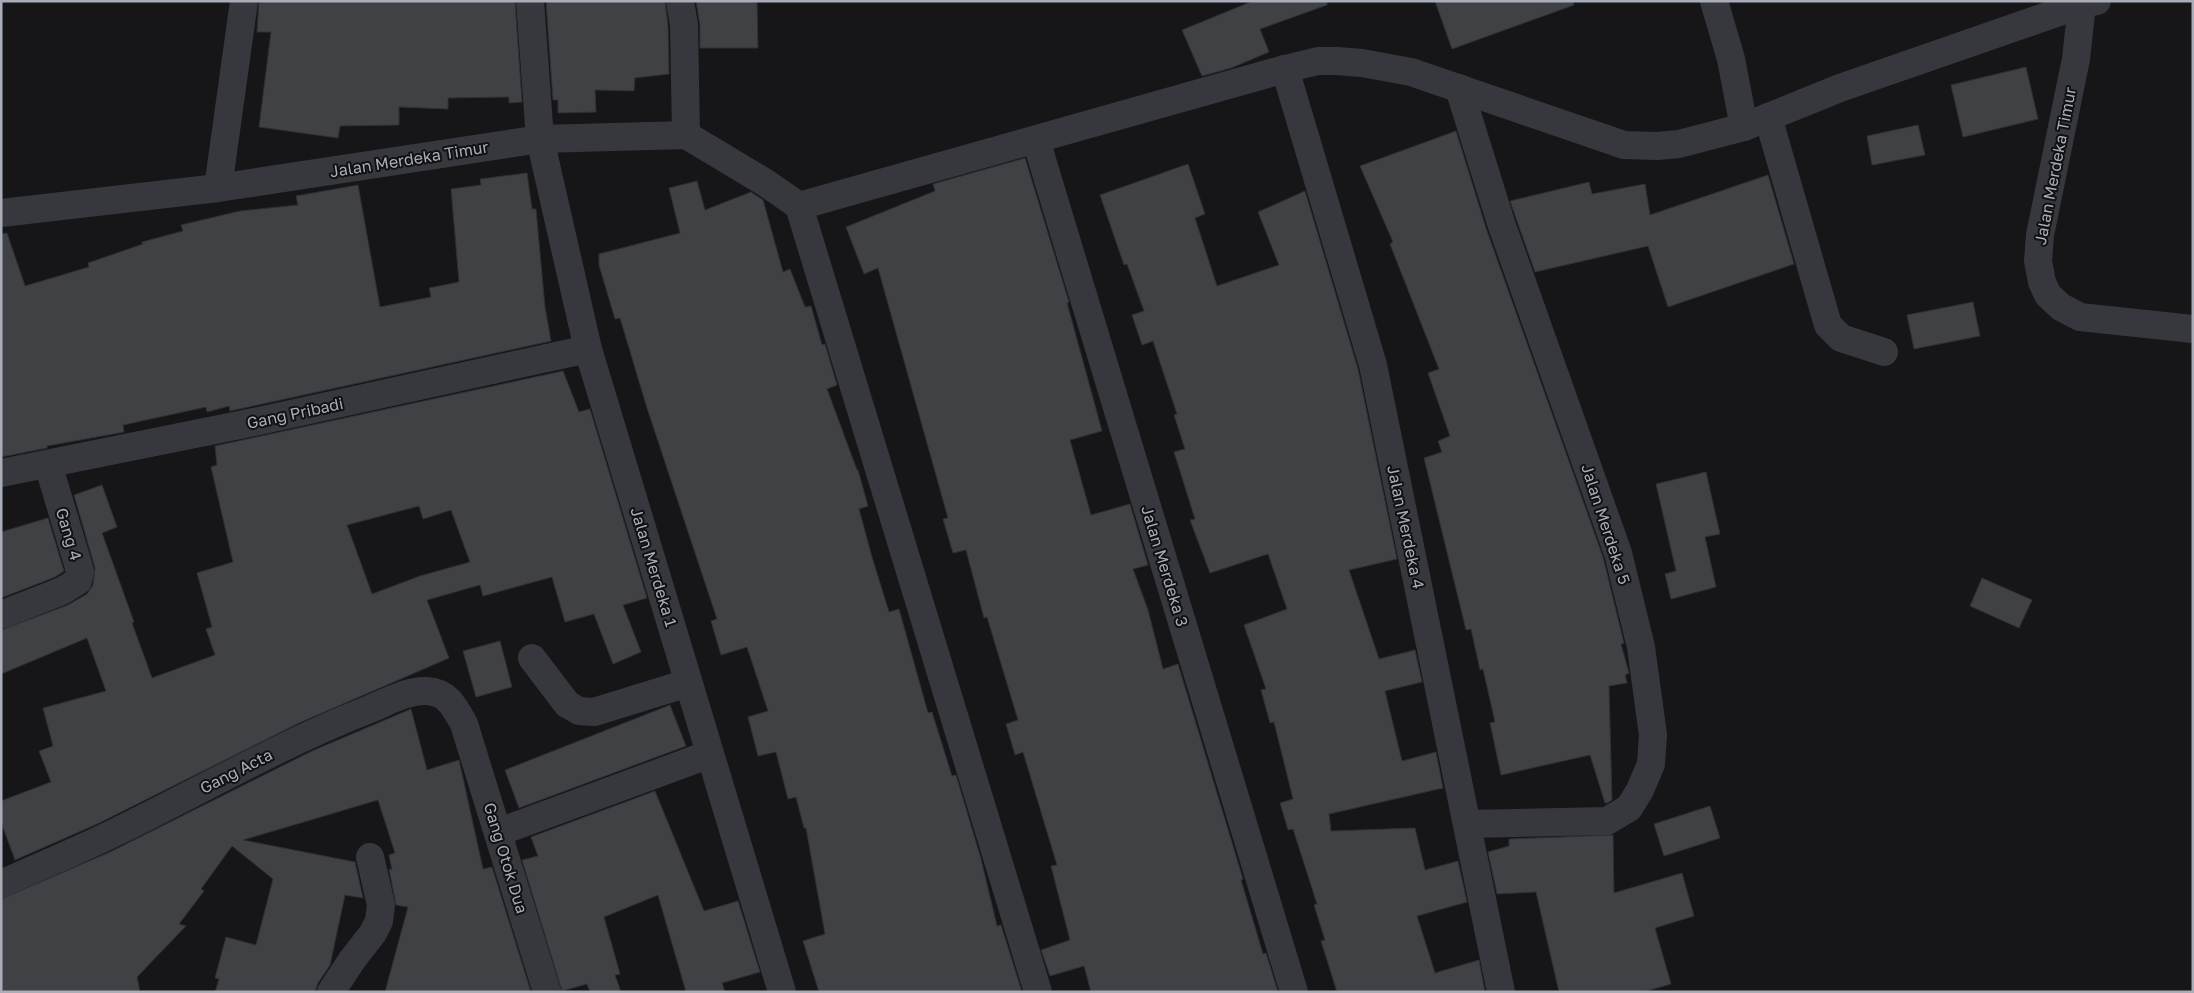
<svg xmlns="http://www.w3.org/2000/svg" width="2194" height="993" font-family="'Golos Text',sans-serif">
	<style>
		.building { fill: #404145; stroke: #303034; fill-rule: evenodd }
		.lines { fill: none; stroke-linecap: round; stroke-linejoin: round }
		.minor { stroke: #37383d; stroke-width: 28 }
		.labels { text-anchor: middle; stroke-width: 4; stroke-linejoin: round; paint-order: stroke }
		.street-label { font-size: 16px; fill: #a8adb8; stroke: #111113 }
	</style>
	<rect width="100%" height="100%" fill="#161618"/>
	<g class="building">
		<path d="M259 1H515L522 102 509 103V97L448 98V109L399 107V125L340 126 338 138 259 127 271 32H257Z"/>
		<path d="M546 1H665L668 26 669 74 635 78 634 91 595 90 596 112 558 113V100H553Z"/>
		<path d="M696 1H757L758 48H700V25Z"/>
		<path d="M1253 1H1327V5L1260 29 1269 52 1231 68 1202 76 1182 30Z"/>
		<path d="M1435 1H1573L1574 5 1452 49Z"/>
		<path d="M2026 67 2038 119 1963 137 1951 85Z"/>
		<path d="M1918 125 1925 155 1872 165 1867 136Z"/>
		<path d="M1456 131 1486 228 1603 557 1624 643 1621 644 1629 673 1625 675 1627 683 1609 686 1612 800 1607 803H1605L1590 755 1501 775 1490 723 1495 722 1483 669 1480 670 1471 629 1466 630 1424 458 1442 452 1438 441 1450 436 1428 373 1439 369 1390 244 1393 242 1360 166Z"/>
		<path d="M1025 158 1069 302 1067 303 1102 431 1070 440 1091 515 1130 504 1148 565 1133 569 1148 610 1163 669 1178 664 1243 879 1241 880 1263 954 1266 953 1278 992H1091L1084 966 1050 976 1041 950 1070 940 1051 866 1057 865 1023 752 1015 755 1006 724 1018 720 987 617 984 618 966 550 953 553 943 519 948 518 878 268 864 274 846 227 935 191 933 184Z"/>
		<path d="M1188 164 1205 214 1195 218 1217 286 1279 265 1258 212 1305 191 1358 369 1397 559 1349 570 1379 659 1415 650 1422 682 1385 691 1402 761 1436 752 1443 788 1329 814 1331 831 1415 828 1425 870 1458 861 1467 902 1417 916 1435 973 1479 960 1485 992H1337L1321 941 1325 940 1314 905 1317 904 1293 829 1288 830 1280 803 1293 799 1274 722 1270 723 1261 690 1266 689 1244 625 1287 609 1268 554 1210 573 1190 520 1195 519 1174 452 1185 449 1174 415 1177 414 1153 341 1142 345 1132 315 1144 311 1127 264 1124 265 1100 195Z"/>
		<path d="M527 173 532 209H536L545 307 551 341 230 411 229 406 207 412 206 407 123 425 124 432 47 446V448L1 457V234L7 233 25 286 89 267 88 263 143 244 142 242 183 231 181 225 240 211 298 205 296 196 358 185 380 307 431 297 429 288 459 282 451 189 481 185 480 179Z"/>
		<path d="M1768 175 1794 264 1668 307 1648 246 1535 272 1510 201 1589 182 1592 194 1645 184 1650 215Z"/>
		<path d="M697 181 705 210 751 192 763 200 783 272 790 269 805 307 811 306 822 345 825 344 837 385 827 389 857 470H858L868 506 859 509 872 557 889 612 899 609 928 713 932 712 952 776 956 775 981 859 997 926 1001 925 1022 992H819L803 941 825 934 806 828H804L796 797 788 799 776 752 758 756 748 717 768 711 747 647 721 655 711 621 717 619 647 408 620 318 615 319 599 265V254L680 233 669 188Z"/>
		<path d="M1973 302 1980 336 1914 349 1907 315Z"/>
		<path d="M563 371 579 412 590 409 647 598 623 605 641 652 613 664 594 614 565 622 552 577 483 596 480 585 427 600 449 658 299 723 97 824 15 860 1 822V801L51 782 39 751 53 746 43 708 106 691 87 638 1 674V630L68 605 87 594 93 585 95 568 74 495 102 485 117 527 102 533 134 622 132 623 152 678 215 655 206 629 212 627 197 573 233 562 211 467 217 465 215 446ZM419 506 423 519 451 510 470 562 420 576 372 594 347 525Z"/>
		<path d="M1706 472 1720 534 1705 537 1716 587 1671 599 1665 574 1676 571 1656 484Z"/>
		<path d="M48 518 64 571 55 577 1 598V532Z"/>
		<path d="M1982 578 2032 600 2019 628 1970 606Z"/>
		<path d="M500 641 512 687 476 697 463 651Z"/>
		<path d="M670 705 686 746 519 808 505 770Z"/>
		<path d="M411 709 427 770 459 760 483 869 492 867 531 992H385L408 907 396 905 389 869 392 870 389 855 395 853 378 800 243 840 355 862 363 898 345 895 330 965 318 983 315 992H215L219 979 215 978 226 937 256 945 273 879 232 846 201 889 204 891 179 924 186 926 137 977 140 992H1V899L110 852 312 751Z"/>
		<path d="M655 791 704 911 738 901 760 972 722 983 725 992H686L658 895 604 917 620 974 615 975 621 992H590L587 984 562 991 522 860 538 856 531 837Z"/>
		<path d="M1710 806 1720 838 1664 856 1654 824Z"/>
		<path d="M1613 835 1614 893 1682 873 1694 916 1655 928 1671 984 1643 992H1559L1536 892 1497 894 1488 852 1509 846V839Z"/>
	</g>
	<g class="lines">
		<g class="minor">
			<path d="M530 1 540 139 588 349 782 992"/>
			<path d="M680 1 684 25 686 135"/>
			<path d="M1714 1 1731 59 1744 127"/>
			<path d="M2082 4 2076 59 2040 235 2038 261 2042 282 2048 295 2061 307 2080 317 2193 329"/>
			<path d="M1285 69 1373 365 1501 992"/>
			<path d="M1459 88 1501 223 1618 553 1641 647 1653 735 1651 764 1640 790 1629 808 1607 821 1467 824"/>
			<path d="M1768 117 1828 325 1841 338 1884 352"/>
			<path d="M1036 140 1294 992"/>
			<path d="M218 188 244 1"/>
			<path d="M799 206 1285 69 1318 61H1337L1362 63 1411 72 1624 145 1657 146 1679 144 1744 127 1840 88 2082 4 2097 1"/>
			<path d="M799 206 1038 992"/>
			<path d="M1 213 218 188 540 139 686 135 766 183 799 206"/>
			<path d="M1 473 254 422 588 349"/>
			<path d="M1 615 62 591 78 581 80 572 78 564 48 464"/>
			<path d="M532 658 567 704 579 711 594 712 688 683"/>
			<path d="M499 832 710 754"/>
			<path d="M1 884C40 866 80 850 118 831 202 790 283 743 370 709 387 702 408 690 427 691 448 692 455 708 464 724L547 992"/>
			<path d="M331 992 352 960 373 933 379 921 381 905 370 857"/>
		</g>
	</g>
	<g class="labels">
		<g class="street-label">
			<text transform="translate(409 159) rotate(-9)" y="6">Jalan Merdeka Timur</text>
			<text transform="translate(2055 166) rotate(-79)" y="6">Jalan Merdeka Timur</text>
			<text transform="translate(295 413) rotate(-12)" y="6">Gang Pribadi</text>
			<text transform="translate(1606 524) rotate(72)" y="6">Jalan Merdeka 5</text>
			<text transform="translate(1406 527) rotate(78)" y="6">Jalan Merdeka 4</text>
			<text transform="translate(69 534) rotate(73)" y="6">Gang 4</text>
			<text transform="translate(1165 566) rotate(73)" y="6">Jalan Merdeka 3</text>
			<text transform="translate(654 567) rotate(73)" y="6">Jalan Merdeka 1</text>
			<text transform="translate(236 771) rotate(-27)" y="6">Gang Acta</text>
			<text transform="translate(506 858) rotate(73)" y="6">Gang Otok Dua</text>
		</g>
	</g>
	<rect width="2194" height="993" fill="none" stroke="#a8adb8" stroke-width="5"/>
</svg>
